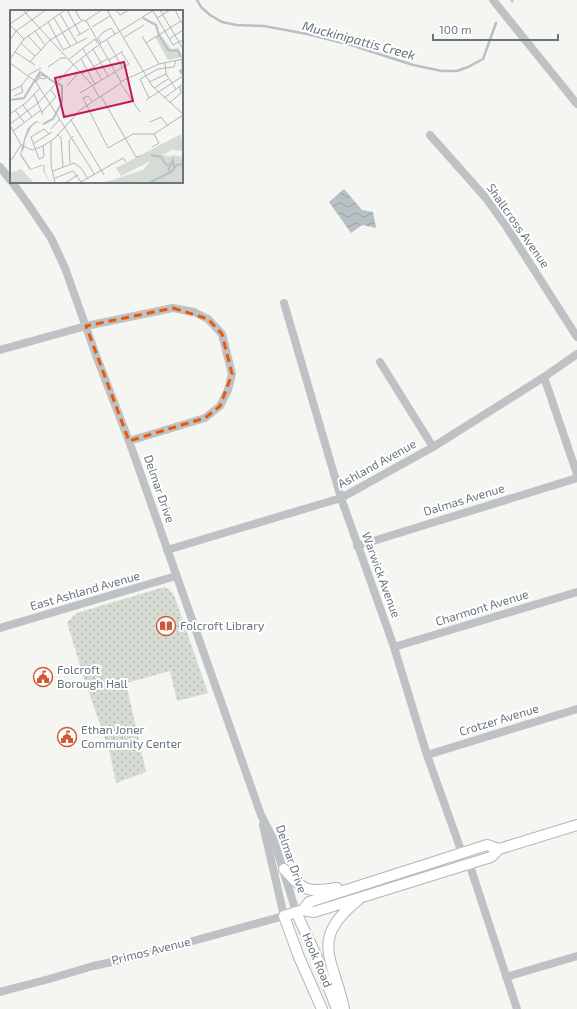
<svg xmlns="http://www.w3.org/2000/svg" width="577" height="1009" font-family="'Exo 2',sans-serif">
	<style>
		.park { fill: url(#park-dots) }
		.water { fill: url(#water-waves) }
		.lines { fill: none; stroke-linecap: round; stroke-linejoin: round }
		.stream { stroke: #b7c1c5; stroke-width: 2.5 }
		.major-casing { stroke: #b2b6b9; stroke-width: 12 }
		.minor { stroke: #bec2c5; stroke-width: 8 }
		.major { stroke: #fff; stroke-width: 10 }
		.marked { fill: none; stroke: #e8590c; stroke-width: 3; stroke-dasharray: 8 5; stroke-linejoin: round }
		.labels { text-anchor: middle; stroke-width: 4; stroke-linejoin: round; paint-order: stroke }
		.street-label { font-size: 12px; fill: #67757f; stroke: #fff }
		.poi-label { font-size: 12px; fill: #67757f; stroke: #fff; text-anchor: start }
		.water-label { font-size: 13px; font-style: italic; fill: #63767c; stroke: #fff }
		.inset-river { fill: none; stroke: #b7c1c5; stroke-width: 2 }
		.inset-road { fill: none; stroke: #afb6b9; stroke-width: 1 }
		.view { fill: #c2185b; fill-opacity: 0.15; stroke: #c2185b; stroke-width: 2 }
		.inset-edge { fill: none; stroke: #67757f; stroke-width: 2 }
	</style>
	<defs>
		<pattern id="park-dots" width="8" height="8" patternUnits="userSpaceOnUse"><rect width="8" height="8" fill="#d6dbd3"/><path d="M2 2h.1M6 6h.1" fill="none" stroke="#b1b6b0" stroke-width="1.8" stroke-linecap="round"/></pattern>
		<pattern id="water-waves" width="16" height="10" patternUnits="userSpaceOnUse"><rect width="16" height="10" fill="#b7c1c5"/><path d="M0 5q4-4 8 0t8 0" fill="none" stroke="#99a1a5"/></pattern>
	</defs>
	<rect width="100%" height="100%" fill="#f5f5f1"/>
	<path class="park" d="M164 587 168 588 174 595 208 693 177 701 170 671 126 683 146 772 116 783 109 749 85 682 67 622 77 613Z"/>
	<path class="water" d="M344 189 362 210 373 212 376 228 362 225 351 233 329 202Z"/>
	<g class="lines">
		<g class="stream">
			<path d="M197 0 201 7 210 15 222 22 236 25 264 26 307 34 351 45 413 65 442 71H457L468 67 483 59 496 23"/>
			<path d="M512 0V1"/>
		</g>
		<defs>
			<g id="major">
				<path d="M284 869C304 891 307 893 337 888"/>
				<path d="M303 910 314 912 491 857 499 849 577 825"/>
				<path d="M296 912 315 953 337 1009"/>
				<path d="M322 1009 299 957 284 916 303 910 309 902 462 853 487 845 499 849"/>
				<path d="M344 1009C334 959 308 940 358 900"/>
			</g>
		</defs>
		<use href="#major" class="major-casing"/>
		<g class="minor">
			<path d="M493 0 577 104"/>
			<path d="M430 135 485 197 506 226 577 337"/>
			<path d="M0 167 11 181"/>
			<path d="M12 182 28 204 51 238 65 268 97 358 129 441 261 815 274 840 296 912"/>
			<path d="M284 303 341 498 394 647 427 755 462 853"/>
			<path d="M0 350 86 326 173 308 194 312 208 319 222 334 232 374 228 390 220 406 205 418 129 441"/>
			<path d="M380 362 433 447"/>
			<path d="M544 377 577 474"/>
			<path d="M357 546 577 478"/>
			<path d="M167 550 341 498 433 447 544 377 577 354"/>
			<path d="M0 628 176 576"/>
			<path d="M394 647 577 592"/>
			<path d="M427 755 577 709"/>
			<path d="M469 863 517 1009"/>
			<path d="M506 977 577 956"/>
			<path d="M0 992 49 979 93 966 131 958 284 916 263 825"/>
		</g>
		<use href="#major" class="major"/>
	</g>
	<path class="marked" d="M173 308 208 319 222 334 232 374 220 406 205 418 129 441 86 326Z"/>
	<defs>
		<symbol id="library-ring" viewBox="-11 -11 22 22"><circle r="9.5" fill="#fff" stroke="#cf5937" stroke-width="1.5"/><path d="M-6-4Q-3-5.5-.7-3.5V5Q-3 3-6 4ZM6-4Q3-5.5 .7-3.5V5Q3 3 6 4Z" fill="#cf5937"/></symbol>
		<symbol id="civic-ring" viewBox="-11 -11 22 22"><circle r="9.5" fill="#fff" stroke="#cf5937" stroke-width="1.5"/><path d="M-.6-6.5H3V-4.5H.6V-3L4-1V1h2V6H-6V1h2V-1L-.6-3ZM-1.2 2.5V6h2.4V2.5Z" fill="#cf5937"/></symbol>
	</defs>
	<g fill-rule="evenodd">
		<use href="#library-ring" x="155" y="615" width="22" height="22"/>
		<use href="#civic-ring" x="32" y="666" width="22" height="22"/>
		<use href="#civic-ring" x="56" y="726" width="22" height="22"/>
	</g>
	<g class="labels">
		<g class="street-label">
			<text transform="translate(518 226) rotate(55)" y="4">Shallcross Avenue</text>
			<text transform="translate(377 464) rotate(-29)" y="4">Ashland Avenue</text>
			<text transform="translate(159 489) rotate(71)" y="4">Delmar Drive</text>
			<text transform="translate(464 500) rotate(-17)" y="4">Dalmas Avenue</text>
			<text transform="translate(381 575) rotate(70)" y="4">Warwick Avenue</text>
			<text transform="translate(85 591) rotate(-16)" y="4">East Ashland Avenue</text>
			<text transform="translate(482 608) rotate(-17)" y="4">Charmont Avenue</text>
			<text transform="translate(499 720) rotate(-17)" y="4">Crotzer Avenue</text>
			<text transform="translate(291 859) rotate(71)" y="4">Delmar Drive</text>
			<text transform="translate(151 951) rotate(-14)" y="4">Primos Avenue</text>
			<text transform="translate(317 960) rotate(67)" y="4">Hook Road</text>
		</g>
		<g class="poi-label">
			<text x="180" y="630">Folcroft Library</text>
			<text x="57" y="674">Folcroft<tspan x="57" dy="14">Borough Hall</tspan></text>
			<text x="81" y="734">Ethan Joner<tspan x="81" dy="14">Community Center</tspan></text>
		</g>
		<g class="water-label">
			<text transform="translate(359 40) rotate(15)" y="5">Muckinipattis Creek</text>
		</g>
	</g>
	<g transform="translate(10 10)">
		<rect width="173" height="173" fill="#f5f5f1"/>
		<path d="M152 145 164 147 128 173H93L133 160 144 147Z" fill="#d6dbd3"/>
		<path d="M150 24 162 40 168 37 173 47 158 50 145 27ZM171 124 173 141 162 140 111 166 106 158ZM163 145 173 147V173L114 171ZM11 159 24 173H0V163Z" fill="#d6dbd3"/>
		<path d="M26 111 34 114 27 112 21 117 15 130 14 138 11 144 21 159 31 155H35L34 160 40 173 33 160 34 155 20 160 10 145 14 129 18 118Z" fill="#b7c1c5"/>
		<path class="inset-river" d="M133 8 146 15 149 25 158 40 168 41 171 47M172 50 173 59 170 61 173 65M0 90 14 88 30 62 45 73M33 114 43 109 52 92V76L48 73M141 145 151 147 156 155 159 154M158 161 163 150 164 157M139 173 161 162 167 155 173 154"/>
		<path class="inset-road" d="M13 0 83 76 89 87M57 0 70 24M65 0 70 9 77 12 111 72M97 0 142 76 173 104M106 0 110 5 119 0M150 0 173 39M165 0 173 15M143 1 163 35 173 30M50 4 67 33M44 8 60 36M147 8 160 0M75 11 92 0M38 12 53 40 77 28M0 14 20 0M0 15 14 29M82 17 100 6M25 21 35 35M18 26 31 40M67 26 79 19M132 26 149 54M113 28 134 15M159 29 173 20M0 30 6 21 36 0M97 30 112 57M11 33 25 46M91 33 88 28 92 23 101 18 105 24M136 33 171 11M73 39 92 70M83 39 98 66M5 42 25 55M0 49 14 29 55 0M71 49 85 74M58 50 85 29 87 33M99 50 113 41M20 52 40 30 72 11M0 53 26 72 85 165M155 53 156 64 166 79M38 57 51 48H56M106 61 119 54 111 42M71 64 97 49M18 65 31 58M26 72 28 69H29L30 68 35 69 36 66 29 65V69M110 72 149 54 173 49M139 72 156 64M111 74 130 102M57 76 69 62M144 78 158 69M0 81 11 76 19 66M70 83 105 62M24 84 33 105M4 86 13 82 11 76M91 86 126 147 130 146M139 88 130 69 148 59 164 57 166 50M154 88 173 74M136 90 173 66M82 91 78 86 73 88 98 138 123 124H144L173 105M159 93 171 83 170 76M13 95 22 107M5 100 14 112M32 102 46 87 41 80M0 104 17 92 30 78M61 110 94 165M140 112 151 107 158 116M0 114 28 93 63 55 91 33 144 0M0 115 11 135M41 119 50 109M3 121 31 100M48 125 51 128 53 157M41 131V155L45 173M23 134 42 122M11 135 22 140 33 136 45 128 70 100 111 73M33 136 34 147 29 149 21 127 34 119 39 124M142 137 149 133 144 124M0 152 11 135M60 153 59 131 63 126M43 161 64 153 71 158 78 169M45 168 63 161 71 172M55 173 68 165M69 173 113 148 116 152"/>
		<path class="view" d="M114 52 123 91 54 107 45 68Z"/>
		<rect width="173" height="173" class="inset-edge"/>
	</g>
	<path d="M433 34v6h125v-6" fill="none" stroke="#67757f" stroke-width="2"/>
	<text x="439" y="34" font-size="12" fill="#67757f" stroke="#ffffff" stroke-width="3" paint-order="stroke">100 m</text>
</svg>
